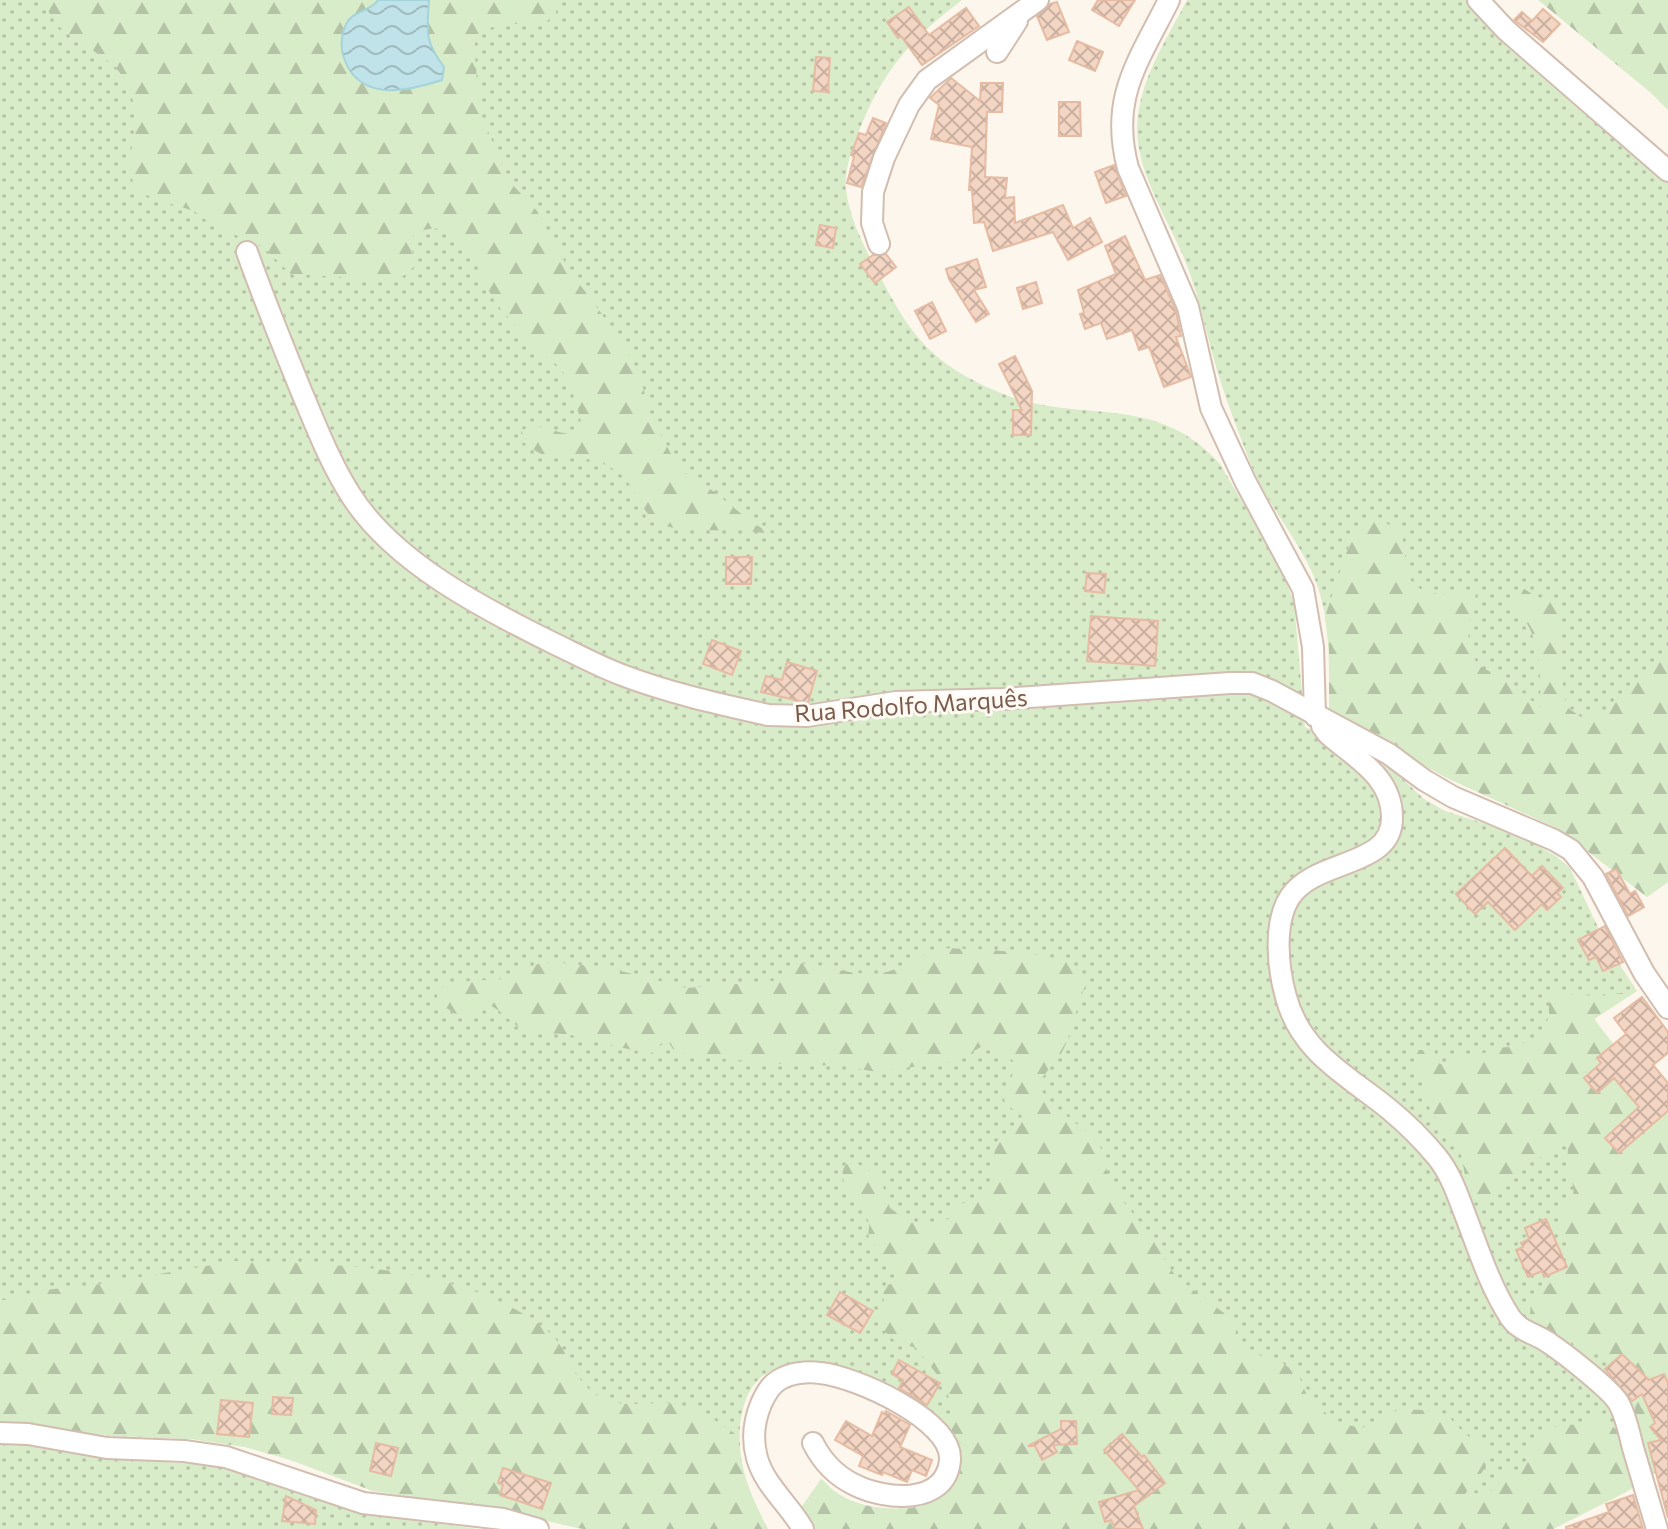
<svg xmlns="http://www.w3.org/2000/svg" width="1668" height="1529" font-family="Commissioner,sans-serif">
	<style>
		.grass { fill: url(#grass-dots) }
		.forest { fill: url(#forest-firs) }
		.water { fill: url(#water-waves); stroke: #a5d3da; stroke-width: 2 }
		.building { fill: url(#building-cross-hatch); stroke: #e6bba3; stroke-width: 2 }
		.lines { fill: none; stroke-linecap: round; stroke-linejoin: round }
		.minor-casing { stroke: #d1beb0; stroke-width: 24 }
		.minor { stroke: #fff; stroke-width: 20 }
		.labels { text-anchor: middle; stroke-width: 6; stroke-linejoin: round; paint-order: stroke }
		.street-label { font-size: 24px; fill: #7a5c4d; stroke: #fffaf3 }
	</style>
	<defs>
		<pattern id="grass-dots" width="8" height="8" patternUnits="userSpaceOnUse" patternTransform="scale(2)"><rect width="8" height="8" fill="#d8ecc9"/><path d="M2 2h.1M6 6h.1" fill="none" stroke="#b4c2a5" stroke-width="1.8" stroke-linecap="round"/></pattern>
		<pattern id="forest-firs" width="22" height="20" patternUnits="userSpaceOnUse" patternTransform="scale(2)"><rect width="22" height="20" fill="#d8ecc9"/><path d="M5 1l3.5 6h-7zM16 11l3.5 6h-7z" fill="#b4c2a5"/></pattern>
		<pattern id="water-waves" width="16" height="10" patternUnits="userSpaceOnUse" patternTransform="scale(2)"><rect width="16" height="10" fill="#bfe3e8"/><path d="M0 5q4-4 8 0t8 0" fill="none" stroke="#a0bbbe"/></pattern>
		<pattern id="building-cross-hatch" width="8" height="8" patternUnits="userSpaceOnUse" patternTransform="scale(2)"><rect width="8" height="8" fill="#f3d5c3"/><path d="M0 0l8 8M0 8l8-8" fill="none" stroke="#cab0a1"/></pattern>
	</defs>
	<rect width="100%" height="100%" fill="#fdf6ec"/>
	<g class="grass">
		<path d="M0 0H962C911 39 883 70 859 131 852 150 844 169 846 190 850 222 867 252 882 280 912 338 934 364 996 391 1077 427 1153 389 1220 464L1280 566 1294 602 1305 727 1355 750 1395 772 1424 799 1445 811 1512 832 1556 856 1570 868 1605 942 1637 991 1594 1019 1668 1115V1464L1626 1492 1553 1529H813L812 1525 821 1479C827 1484 833 1491 840 1495 866 1511 912 1514 939 1499 946 1495 950 1487 954 1479L947 1431C912 1415 876 1399 841 1383 830 1377 814 1367 802 1366 740 1361 733 1427 744 1473 748 1493 758 1511 768 1529H583L485 1507 373 1491 291 1460 245 1447 192 1439 113 1436 0 1424Z"/>
		<path d="M1187 0H1467L1546 78 1668 182V882L1647 897 1559 829 1445 777 1329 713C1329 665 1332 615 1311 570 1293 532 1264 500 1249 460 1240 435 1230 411 1222 386 1208 344 1201 300 1184 258 1166 215 1131 164 1138 116 1143 74 1168 37 1187 0Z"/>
		<path d="M11 1443 117 1458 220 1466 376 1515 479 1529H0V1444Z"/>
	</g>
	<g class="forest">
		<path d="M34 0H556V14L543 24H508L480 30 474 46 480 112 509 181 537 211 569 270 624 344 640 376 650 414 679 469 713 491 754 524 774 534C762 533 750 531 737 530 715 529 671 535 653 519 633 501 636 478 604 464 582 455 571 460 550 457 540 455 531 448 523 442L521 431 532 425C551 428 564 438 584 431 577 411 574 386 560 368 555 362 547 358 541 353 527 339 513 323 500 308 476 280 468 208 414 234L412 247 415 265 407 274 394 280 291 274 262 246 214 226 194 211 152 198 135 188 128 165 138 120 129 86 115 66 58 26 45 6Z"/>
		<path d="M1538 0H1668V110L1651 93Z"/>
		<path d="M1369 522C1425 520 1391 570 1419 588 1434 598 1459 593 1476 594 1470 615 1460 651 1482 667 1490 673 1502 675 1510 682 1520 690 1529 699 1540 707 1541 680 1541 652 1529 627 1524 617 1515 614 1512 602L1522 587 1533 595 1558 605 1561 612 1559 641 1564 696 1568 708 1581 717C1629 710 1630 675 1668 656V882L1647 897 1559 829 1445 777 1329 713V647L1325 617 1349 545 1355 532Z"/>
		<path d="M941 948C972 949 1054 951 1077 967 1083 971 1085 977 1087 983 1076 1003 1074 1029 1063 1050 1057 1063 1041 1074 1039 1087L1052 1104 1099 1142 1110 1182 1118 1195 1151 1236 1176 1277 1224 1313 1250 1352 1283 1363 1299 1376 1309 1401 1338 1422 1360 1428 1375 1425 1396 1411 1404 1409 1439 1411 1448 1416 1465 1434 1483 1445 1489 1454 1485 1468 1465 1494 1486 1493 1498 1488 1499 1474 1503 1470H1523L1535 1438 1557 1426 1578 1424 1599 1416 1617 1430H1624C1634 1417 1639 1406 1633 1390 1614 1339 1554 1355 1530 1317 1529 1293 1558 1282 1568 1262 1575 1248 1558 1235 1558 1221 1558 1210 1571 1206 1573 1195 1575 1186 1570 1178 1569 1170 1567 1160 1568 1149 1568 1139 1561 1143 1555 1150 1547 1154 1540 1158 1531 1161 1525 1166 1510 1178 1495 1205 1473 1200 1464 1185 1465 1167 1460 1151 1454 1134 1438 1125 1430 1109 1427 1102 1427 1093 1424 1085 1419 1071 1410 1065 1419 1050H1434L1438 1063 1444 1065 1460 1056 1472 1057 1499 1048 1516 1046 1530 1040 1543 1031 1549 1016V1002L1552 993 1599 996 1637 991 1594 1019 1668 1115V1464L1626 1492 1553 1529H813L800 1509 821 1479C827 1484 833 1491 840 1495 866 1511 912 1514 939 1499 946 1495 950 1487 954 1480L947 1431 955 1414 943 1382 916 1348 896 1342 879 1326 884 1305 883 1288 896 1281 898 1271C890 1258 873 1245 869 1238 867 1232 871 1227 868 1220 861 1205 830 1178 848 1163H856L880 1177 890 1208 909 1222 926 1225 949 1219 953 1208C977 1198 992 1191 994 1161 995 1154 994 1149 996 1142L1021 1122 1022 1116C985 1091 1012 1089 1017 1063L986 1044 963 1057 947 1062 877 1072 843 1066 765 1063 684 1054 673 1049 665 1037 655 1053C625 1051 600 1040 570 1035 554 1032 529 1034 516 1025 507 1019 502 1011 491 1006L475 1016 462 1018 437 1002V990L452 982 502 979 538 964 553 962 609 968 687 988 773 981 783 977 797 963C828 963 858 981 890 971 908 966 922 952 941 948Z"/>
		<path d="M236 1261C332 1264 440 1264 525 1315 534 1320 547 1329 554 1337 571 1358 576 1385 602 1398 623 1408 645 1402 667 1403 693 1405 718 1421 738 1436 740 1470 752 1499 768 1529H583L485 1507 373 1491 291 1460 245 1447 192 1439 105 1435 0 1424V1301L44 1290 94 1285Z"/>
	</g>
	<path class="water" d="M378 0H429C427 32 424 40 444 67L442 80C406 92 359 102 344 58 340 48 341 31 348 21 354 11 371 11 378 0Z"/>
	<g class="building">
		<path d="M1098 0H1135L1119 26 1092 10Z"/>
		<path d="M1057 2 1069 32 1047 40 1037 16 1050 4Z"/>
		<path d="M909 7 929 35 966 8 979 26 922 65 901 36 898 38 887 22Z"/>
		<path d="M1543 9 1560 24 1543 42 1514 20 1522 12 1532 21Z"/>
		<path d="M1077 41 1103 52 1095 71 1069 60Z"/>
		<path d="M816 57 830 58 828 92 813 91Z"/>
		<path d="M951 78 980 101 981 83H1003L1002 112H987L985 177 1007 178 1005 198 1014 197 1015 223 1063 205 1073 228 1090 218 1102 242 1068 260 1053 232 993 251 984 222 974 223 972 190H969L972 147 931 139 939 105 930 98Z"/>
		<path d="M1059 102H1080L1081 136H1059Z"/>
		<path d="M873 118 886 123 861 187 847 183 854 157 851 155 859 133 866 135Z"/>
		<path d="M1114 165 1126 196 1106 203 1095 172Z"/>
		<path d="M820 225 836 228 833 248 816 245Z"/>
		<path d="M1125 236 1145 280 1160 275 1176 311 1181 336 1176 337 1191 377 1164 387 1149 347 1139 350 1132 330 1107 339 1101 323 1085 329 1080 314 1084 313 1078 290 1116 274 1105 246Z"/>
		<path d="M886 254 896 267 875 283 860 264 873 255Z"/>
		<path d="M977 259 986 287 974 290 989 314 976 322 949 279 946 269Z"/>
		<path d="M1036 282 1042 303 1023 309 1017 288Z"/>
		<path d="M932 302 946 331 930 339 915 311Z"/>
		<path d="M1015 356 1032 391 1031 435H1013V410H1022L999 364Z"/>
		<path d="M726 557H752L751 584H726Z"/>
		<path d="M1087 573 1106 574 1104 593 1085 591Z"/>
		<path d="M1091 616 1158 621 1155 666 1087 661Z"/>
		<path d="M712 640 741 651 732 675 703 664Z"/>
		<path d="M787 662 817 671 808 703 761 692 766 676 782 680Z"/>
		<path d="M1505 848 1532 876 1542 866 1563 888 1557 893 1561 897 1547 910 1542 904 1515 930 1488 902 1475 914 1456 894Z"/>
		<path d="M1616 869 1630 894 1635 891 1644 907 1628 916 1606 874Z"/>
		<path d="M1605 926 1623 962 1603 971 1596 957 1589 960 1578 940Z"/>
		<path d="M1642 997 1668 1032V1053L1653 1065 1668 1083V1111L1619 1153 1605 1138 1639 1107 1614 1078 1597 1093 1584 1078 1601 1063 1597 1058 1626 1034 1614 1018Z"/>
		<path d="M1546 1219 1567 1267 1544 1277 1542 1271 1528 1277 1516 1250 1523 1247 1521 1243 1529 1239 1525 1228Z"/>
		<path d="M840 1292 873 1311 860 1333 827 1315Z"/>
		<path d="M1622 1354 1649 1380 1664 1374 1668 1383V1518L1648 1443 1661 1440 1650 1427 1655 1423 1642 1394 1632 1401 1605 1369Z"/>
		<path d="M899 1360 940 1383 927 1405 899 1388 903 1380 892 1374Z"/>
		<path d="M273 1397 293 1398 291 1415 272 1414Z"/>
		<path d="M221 1400 253 1403 249 1437 217 1434Z"/>
		<path d="M886 1411 910 1425 900 1447 932 1460 926 1476 912 1470 907 1482 883 1472 882 1475 859 1466 863 1456 835 1440 846 1421 872 1436 882 1412 884 1414Z"/>
		<path d="M1061 1421H1076L1077 1444 1053 1445 1057 1452 1042 1460 1035 1446H1028L1061 1429Z"/>
		<path d="M1122 1434 1142 1457 1144 1455 1165 1483 1134 1506 1143 1529H1115L1111 1520 1105 1522 1099 1502 1139 1490 1104 1450Z"/>
		<path d="M376 1443 398 1448 391 1476 370 1471Z"/>
		<path d="M503 1468 551 1483 542 1509 500 1495 503 1485 498 1483Z"/>
		<path d="M1633 1495 1643 1529H1566V1527L1609 1512 1606 1504Z"/>
		<path d="M286 1496 316 1510 315 1524 282 1521Z"/>
	</g>
	<g class="lines">
		<defs>
			<g id="minor">
				<path d="M1169 0C1139 61 1109 97 1128 168L1188 307 1211 408 1245 481 1303 589 1313 647 1315 716"/>
				<path d="M1478 0 1506 30 1668 171"/>
				<path d="M997 52 1017 21"/>
				<path d="M879 244 872 223 873 192 884 158 909 105 927 80 1038 0"/>
				<path d="M247 252C264 300 283 346 302 393 317 428 331 465 352 497 394 562 482 608 551 642 574 653 598 666 622 675 669 693 719 704 768 715L807 716 896 702 1003 699 1230 683H1252L1272 691 1389 754 1424 780 1453 797 1554 840 1571 850 1593 877 1644 973 1668 1008"/>
				<path d="M1322 726 1328 734C1355 758 1392 776 1392 817 1393 868 1316 858 1290 897 1273 923 1278 969 1286 997 1301 1054 1349 1076 1390 1110 1407 1124 1423 1140 1437 1157 1451 1174 1458 1196 1466 1217 1479 1251 1490 1286 1510 1317 1520 1332 1535 1333 1549 1343 1564 1353 1609 1388 1618 1402 1626 1415 1629 1433 1633 1448 1641 1475 1649 1502 1657 1529"/>
				<path d="M0 1433 28 1434 107 1448 184 1451 226 1457 363 1503 503 1519 538 1529"/>
				<path d="M803 1529C789 1504 765 1486 757 1458 752 1440 754 1421 761 1404 765 1395 770 1385 779 1380 790 1373 807 1371 820 1373 854 1376 953 1420 950 1460 946 1506 885 1500 855 1485 836 1476 822 1461 813 1443"/>
			</g>
		</defs>
		<use href="#minor" class="minor-casing"/>
		<use href="#minor" class="minor"/>
	</g>
	<g class="labels">
		<g class="street-label">
			<text transform="translate(911 706) rotate(-4)" y="8">Rua Rodolfo Marquês</text>
		</g>
	</g>
</svg>
